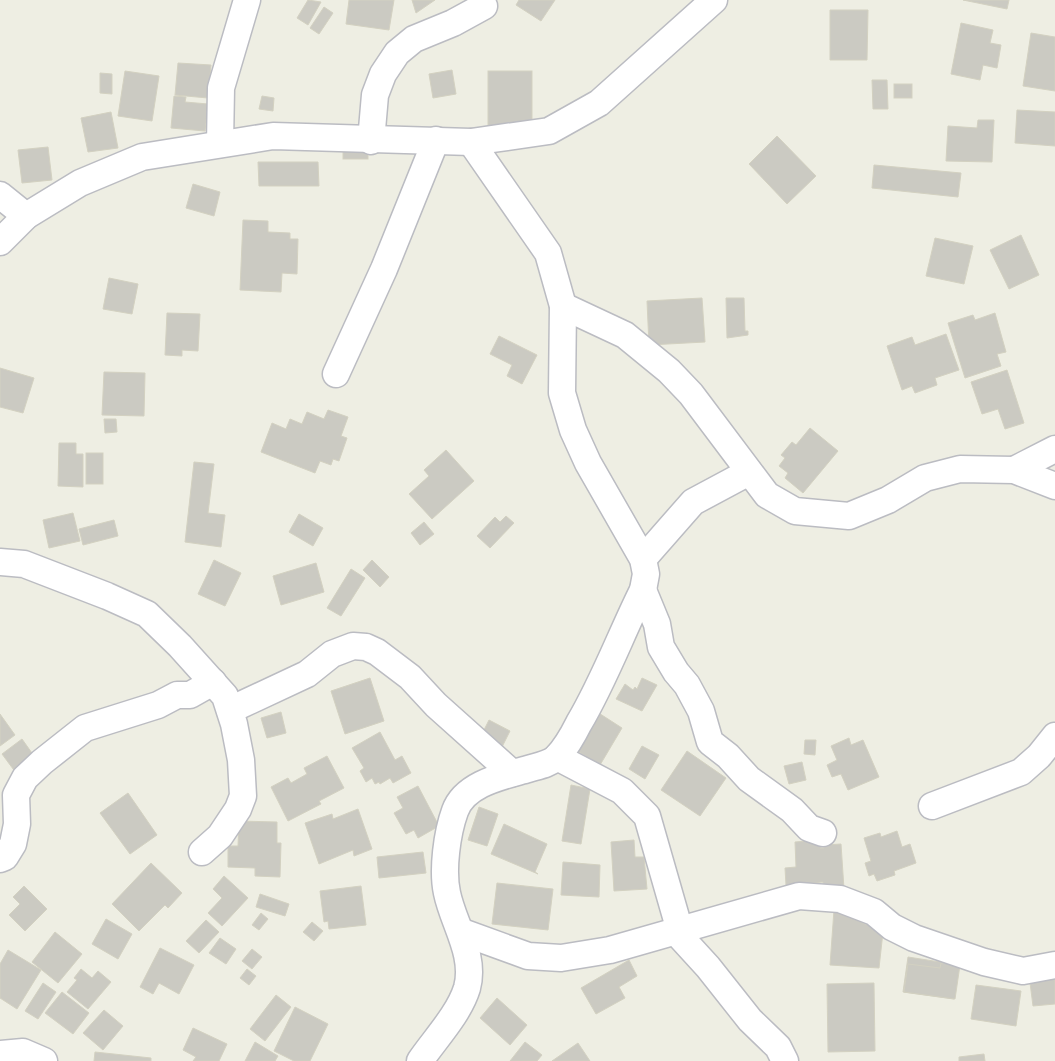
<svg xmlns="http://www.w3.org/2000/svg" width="1055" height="1061" font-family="Jost,sans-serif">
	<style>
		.building { fill: #cbcac2; stroke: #d3d1c1 }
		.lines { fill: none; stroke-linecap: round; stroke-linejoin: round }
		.minor-casing { stroke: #bbbcc2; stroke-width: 29 }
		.minor { stroke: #fff; stroke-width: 26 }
	</style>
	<rect width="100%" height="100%" fill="#eeeee3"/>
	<g class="building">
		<path d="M308 0 321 2 308 25 297 18Z"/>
		<path d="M349 0H394L389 30 346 24Z"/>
		<path d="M412 0H435L416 13Z"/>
		<path d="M519 0H555L541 21 516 5Z"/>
		<path d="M963 0H1009L1007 9Z"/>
		<path d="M324 7 333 13 319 34 310 28Z"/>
		<path d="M830 10H868L867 60H830Z"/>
		<path d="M961 23 993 30 990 43 1001 45 997 68 983 65 980 80 951 74Z"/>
		<path d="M1031 33 1055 37V91L1023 86Z"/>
		<path d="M178 63 211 65 208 98 175 95Z"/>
		<path d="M452 70 456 94 433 98 429 74Z"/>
		<path d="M125 71 159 76 152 121 118 116Z"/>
		<rect x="488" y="71" width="44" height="58"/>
		<path d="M100 73 112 74V94L100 93Z"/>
		<path d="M872 80H887L888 109H873Z"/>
		<rect x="894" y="84" width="18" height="14"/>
		<path d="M174 96 186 97 185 102 208 104 205 131 171 128Z"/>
		<path d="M262 96 274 98 273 111 259 109Z"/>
		<path d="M1017 110 1055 112V146L1015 143Z"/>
		<path d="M111 112 118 148 88 152 81 118Z"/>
		<path d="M978 120H994L992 162 946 161 948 126 977 128Z"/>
		<path d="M777 136 816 176 787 204 749 164Z"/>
		<path d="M48 147 52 180 22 183 18 150Z"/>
		<rect x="343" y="149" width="25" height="10"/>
		<path d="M258 162H318L319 186H259Z"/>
		<path d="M874 165 961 173 958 197 872 188Z"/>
		<path d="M193 184 220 192 214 216 186 208Z"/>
		<path d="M243 220 268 221V232L290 233V239H298L297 274 282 273 281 292 240 290Z"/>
		<path d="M1021 235 1039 275 1009 289 990 250Z"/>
		<path d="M935 238 973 246 964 284 926 276Z"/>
		<path d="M109 278 138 284 132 314 103 309Z"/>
		<path d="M702 298 705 342 649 345 647 301Z"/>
		<path d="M726 298H744L745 331H748V335L727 338Z"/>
		<path d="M167 313 200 314 198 351 182 350V356L165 355Z"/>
		<path d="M995 313 1006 352 997 354 1001 366 965 378 948 323 973 315 975 320Z"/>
		<path d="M946 334 959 370 935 378 937 385 915 393 912 386 902 390 887 346 912 337 915 345Z"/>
		<path d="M499 336 537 355 522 384 507 376 512 365 490 354Z"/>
		<path d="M0 368 34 378 23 413 0 407Z"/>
		<path d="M1007 370 1024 423 1005 429 998 409 982 414 971 382Z"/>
		<path d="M104 372 145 373 144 416 102 415Z"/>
		<path d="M328 410 348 417 341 436 347 438 339 461 333 459 331 465 320 461 315 473 261 452 272 423 286 429 290 419 302 424 307 412 324 419Z"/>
		<path d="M104 419H116L117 432 105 433Z"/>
		<path d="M810 428 838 451 803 493 785 478 788 473 779 466 785 458 781 455 792 442 796 445Z"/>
		<path d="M59 443H76V454H83V487L58 486Z"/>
		<path d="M446 450 474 481 432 519 409 494 429 476 424 470Z"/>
		<rect x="86" y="453" width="17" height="31"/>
		<path d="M194 462 214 464 208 513 225 515 221 547 185 542Z"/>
		<path d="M73 513 80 541 49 548 43 520Z"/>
		<path d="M299 514 323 528 313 546 289 532Z"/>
		<path d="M506 516 514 523 490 548 477 536 495 517 500 522Z"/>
		<path d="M114 520 118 536 83 545 79 529Z"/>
		<path d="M424 522 434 534 420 545 411 533Z"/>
		<path d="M214 560 241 573 225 606 198 594Z"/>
		<path d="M372 560 389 577 380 587 363 570Z"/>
		<path d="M316 563 324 592 281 605 273 576Z"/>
		<path d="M351 569 365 578 341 616 327 608Z"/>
		<path d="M370 678 384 721 345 734 331 691Z"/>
		<path d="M642 678 657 685 642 711 616 699 625 684 633 690 635 687 637 689Z"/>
		<path d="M594 710 622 728 600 765 571 747Z"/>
		<path d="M281 712 286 733 267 738 261 718Z"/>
		<path d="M0 714 15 735 0 746Z"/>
		<path d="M489 720 510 731 502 747 481 736Z"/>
		<path d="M380 732 395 760 402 756 411 773 393 783 390 778 380 784 379 782 375 784 372 778 366 782 360 771 364 768 352 748Z"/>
		<path d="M849 738 851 745 863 740 879 777 848 790 841 774 832 777 827 765 837 760 831 746Z"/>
		<path d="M22 739 39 763 19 777 2 754Z"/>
		<path d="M805 740H816L815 755 804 754Z"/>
		<path d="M642 746 659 755 645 779 629 769Z"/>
		<path d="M687 751 726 778 700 816 661 790Z"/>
		<path d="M327 756 344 788 319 801 321 804 288 821 271 787 288 778 291 783 307 774 304 768Z"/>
		<path d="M802 762 806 780 789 784 784 766Z"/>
		<path d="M571 785 590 789 581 844 562 841Z"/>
		<path d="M418 786 439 826 418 838 414 830 406 834 394 813 403 808 397 797Z"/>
		<path d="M128 793 157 835 130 854 100 813Z"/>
		<path d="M479 807 498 814 487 846 468 840Z"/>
		<path d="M358 809 372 849 354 856 353 850 319 864 305 823 332 814 333 819Z"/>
		<path d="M239 821 277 822V843H281L280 877 255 876V868L228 867V846H238Z"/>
		<path d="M504 824 547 844 535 872 538 874 491 854Z"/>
		<path d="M897 831 902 847 910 844 916 863 894 871 895 875 877 881 874 874 869 876 865 863 871 861 864 838 880 833 881 837Z"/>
		<path d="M634 840 635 857H644L647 889 614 891 611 842Z"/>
		<path d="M820 840V848H824V845L841 844 844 889H823V882L786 885 785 868 796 867 795 842Z"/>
		<path d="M423 852 426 873 379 878 377 857Z"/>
		<path d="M563 862 600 865 599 897 561 895Z"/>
		<path d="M151 863 182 893 168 908 165 905 139 931 112 904Z"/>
		<path d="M224 876 248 898 222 926 208 913 222 898 213 889Z"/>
		<path d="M497 883 553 889 548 930 492 924Z"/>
		<path d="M24 886 47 909 25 931 9 915 20 904 13 897Z"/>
		<path d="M361 886 366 925 329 929 328 921 324 922 320 891Z"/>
		<path d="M260 894 289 904 285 916 256 907Z"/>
		<path d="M834 910 883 932 879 968 830 965Z"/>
		<path d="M261 913 268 919 259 930 252 925Z"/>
		<path d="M106 919 132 934 118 959 92 944Z"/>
		<path d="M206 920 219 932 199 953 186 941Z"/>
		<path d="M312 922 323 931 314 941 303 932Z"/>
		<path d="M55 932 82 954 58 983 32 962Z"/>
		<path d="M220 938 236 949 226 964 209 953Z"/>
		<path d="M160 948 194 965 179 994 159 983 153 994 140 987Z"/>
		<path d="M252 949 262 957 252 969 242 961Z"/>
		<path d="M8 950 41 970 17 1009 0 998V964Z"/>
		<path d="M908 957 959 965 954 999 903 992Z"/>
		<path d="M629 960 637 976 619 987 625 998 596 1014 581 988Z"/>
		<path d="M941 963 960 965 955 999 904 992 908 964 940 968Z"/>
		<path d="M81 969 92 978 98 971 111 982 88 1009 67 992 77 980 74 978Z"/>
		<path d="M247 969 256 976 249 985 240 978Z"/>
		<path d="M1055 971V1004L1033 1006 1029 975Z"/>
		<path d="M43 983 56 992 38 1019 25 1011Z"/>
		<path d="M874 983 875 1051 828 1052 827 984Z"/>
		<path d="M976 985 1021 991 1016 1026 971 1019Z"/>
		<path d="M62 992 89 1013 73 1034 45 1013Z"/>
		<path d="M276 995 291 1007 265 1041 250 1029Z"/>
		<path d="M497 998 527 1025 510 1045 480 1018Z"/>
		<path d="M295 1007 328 1024 310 1061H294L274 1051Z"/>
		<path d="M104 1010 123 1026 103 1050 83 1033Z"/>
		<path d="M193 1028 227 1044 219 1061H193L196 1057 183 1050Z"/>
		<path d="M255 1042 278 1056 275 1061H245Z"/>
		<path d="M525 1042 542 1055 537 1061H510Z"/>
		<path d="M578 1043 590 1061H552Z"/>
		<path d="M95 1052 151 1058V1061H94Z"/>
		<path d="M984 1054 985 1061H959V1057Z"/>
	</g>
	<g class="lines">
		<defs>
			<g id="minor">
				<path d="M371 141 375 95 383 74 397 53 414 39 453 23 484 6"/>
				<path d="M220 144 221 88 247 0"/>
				<path d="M0 195 26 216"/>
				<path d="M0 242 26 216 80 183 142 157 273 136 471 142 549 131 599 103 714 0"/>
				<path d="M563 306 625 335 669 371 691 394 767 495 795 511 849 516 888 500 925 478 960 469 1014 470 1055 486"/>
				<path d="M336 374 384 269 436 140"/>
				<path d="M1014 470 1055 449"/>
				<path d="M643 559 693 502 749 472"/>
				<path d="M0 562 24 564 107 596 147 614 180 646 225 696 234 724 241 760 243 796 238 809 220 836 202 852"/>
				<path d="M643 590 657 624 661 647 676 672 687 685 701 711 710 742 728 756 749 779 792 810 809 828 823 833"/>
				<path d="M230 710 307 674 332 654 353 646 366 647 377 652 410 677 436 705 512 773"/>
				<path d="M557 757 622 791 647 816 680 931"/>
				<path d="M932 806 1021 772 1039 756 1055 736"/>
				<path d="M0 859 5 857 13 844 17 824 16 795 25 778 42 762 85 728 158 705 177 695H190L213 682"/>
				<path d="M462 932 528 956 561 958 610 950 799 896 840 899 874 912 892 927 914 938 984 962 1023 971 1055 965"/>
				<path d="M676 932 708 967 750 1020 778 1047 785 1061"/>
				<path d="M0 1054 23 1052 44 1061"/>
				<path d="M420 1061C435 1039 459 1014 467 988 476 955 453 923 447 893 442 870 447 833 455 811 465 783 504 776 528 769 538 766 549 764 556 758 566 748 573 735 579 723 604 681 621 634 643 590L646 574 643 559 588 463 573 430 562 393 563 306 548 253 471 142"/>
			</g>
		</defs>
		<use href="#minor" class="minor-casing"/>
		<use href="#minor" class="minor"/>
	</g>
</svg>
